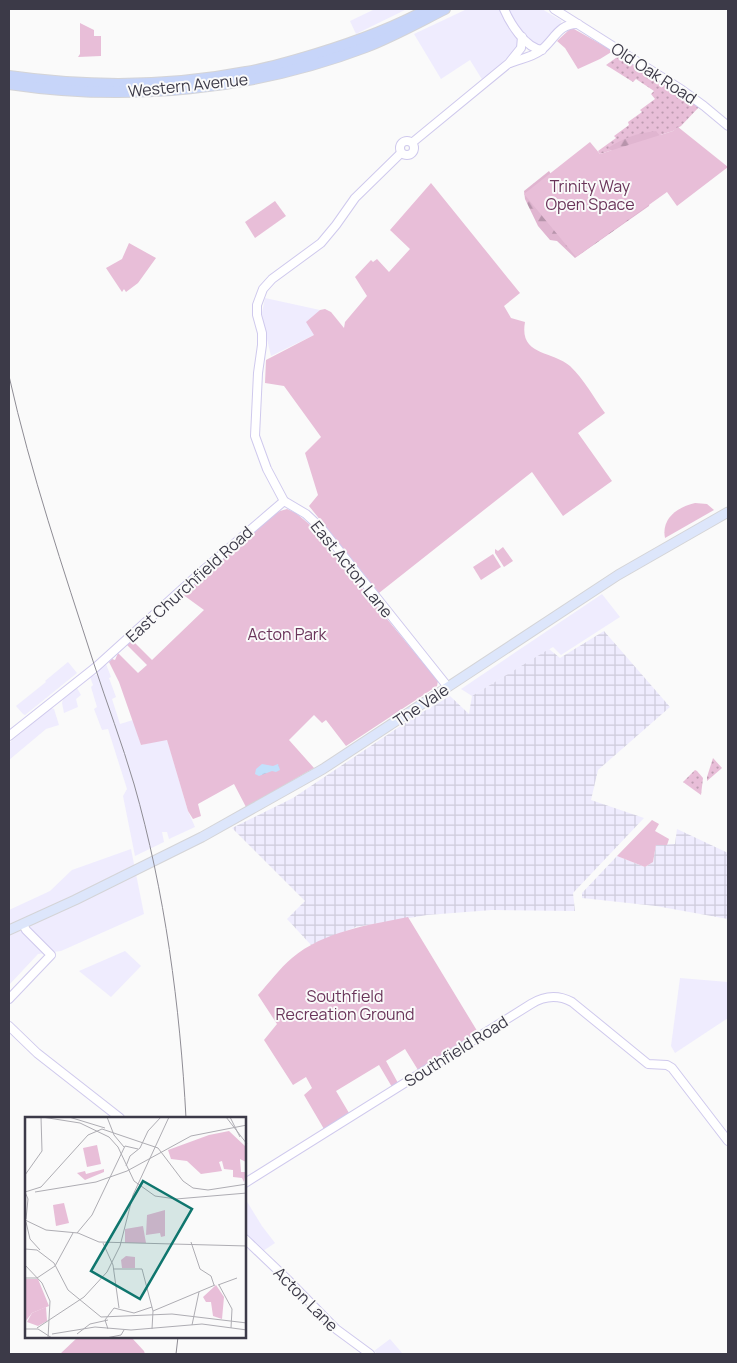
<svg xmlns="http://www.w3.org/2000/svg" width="737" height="1363" font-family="Manrope,sans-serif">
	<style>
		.built { fill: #efecfe }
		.industrial { fill: url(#industrial-grid) }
		.grass { fill: url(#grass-dots) }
		.forest { fill: url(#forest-firs) }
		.green { fill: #e8bed8 }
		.water { fill: url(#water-ripples) }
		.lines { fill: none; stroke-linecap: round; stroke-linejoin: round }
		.secondary-casing { stroke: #cfc9ed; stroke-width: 10 }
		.primary-casing { stroke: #d4d4d7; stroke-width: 11 }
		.highway-casing { stroke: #d4d4d7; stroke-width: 12 }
		.secondary { stroke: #fff; stroke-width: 8 }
		.primary { stroke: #dde6fb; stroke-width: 9 }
		.highway { stroke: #c7d5f9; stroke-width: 10 }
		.rail { stroke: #8e8c94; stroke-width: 1 }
		.labels { text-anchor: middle; stroke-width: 4; stroke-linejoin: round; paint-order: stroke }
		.street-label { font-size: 16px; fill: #3c3a48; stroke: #fafafa }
		.park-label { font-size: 16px; fill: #6a355a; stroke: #fafafa }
		.inset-road { fill: none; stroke: #aeadb3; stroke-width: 1 }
		.view { fill: #0f766e; fill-opacity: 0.15; stroke: #0f766e; stroke-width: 2.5 }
		.inset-edge { fill: none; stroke: #3c3a48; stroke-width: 2.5 }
	</style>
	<defs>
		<pattern id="industrial-grid" width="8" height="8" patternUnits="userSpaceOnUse" patternTransform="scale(1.25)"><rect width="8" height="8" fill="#efecfe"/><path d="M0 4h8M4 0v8" fill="none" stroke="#cecbdb"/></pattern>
		<pattern id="grass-dots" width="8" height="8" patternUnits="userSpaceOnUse" patternTransform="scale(1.25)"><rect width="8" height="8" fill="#e8bed8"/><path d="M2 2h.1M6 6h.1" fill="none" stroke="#bd9bb1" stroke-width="1.8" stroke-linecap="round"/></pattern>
		<pattern id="forest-firs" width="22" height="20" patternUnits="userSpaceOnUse" patternTransform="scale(1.25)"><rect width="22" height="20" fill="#e0b5d0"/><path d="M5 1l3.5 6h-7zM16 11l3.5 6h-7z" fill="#b794ab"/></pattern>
		<pattern id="water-ripples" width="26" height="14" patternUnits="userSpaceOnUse" patternTransform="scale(1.25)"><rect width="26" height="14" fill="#c3e1fc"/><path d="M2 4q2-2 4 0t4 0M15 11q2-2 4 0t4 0" fill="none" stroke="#a8c2da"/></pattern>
	</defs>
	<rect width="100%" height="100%" fill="#fafafa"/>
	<g class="built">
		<path d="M375 9H407L356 34 350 21Z"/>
		<path d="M467 9H542L562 21 540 48 536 46 525 33 517 37 518 45 514 51 483 81 470 60 441 79 414 34Z"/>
		<path d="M265 298 320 310 314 335 271 356 263 322 262 313Z"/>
		<path d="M602 594 620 617 561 655 553 647 472 696 461 689Z"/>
		<path d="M68 662 77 673 25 715 23 714 16 706 46 682 45 681Z"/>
		<path d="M106 664 111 677 109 678 116 697 112 699 120 724 133 720 141 745 167 739 188 811 195 827 169 839 167 832H162L164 842 135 856 123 796 127 789 108 729 102 730 94 709 97 707 91 687 93 685 90 677 98 674V670Z"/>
		<path d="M77 688 81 695 76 699 78 707 64 713 62 703 63 699Z"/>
		<path d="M51 708 54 709 59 725 46 729 9 760V743Z"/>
		<path d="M131 849 144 914 61 951 38 954 9 985V910L50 891 72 870Z"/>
		<path d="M125 951 141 966 111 997 79 971Z"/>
		<path d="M680 978 728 982V1018L675 1053 671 1046Z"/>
		<path d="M246 1200 262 1226 275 1243 263 1251 245 1233V1201Z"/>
		<path d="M390 1339 403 1354H378L374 1351Z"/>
	</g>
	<g class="industrial">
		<path d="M604 631 670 707 598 770 591 800 644 818 573 893 575 911 492 910 427 915 356 927 311 945 287 919 305 901 232 828 293 798 414 717 450 696 469 714 472 696 549 649 560 658Z"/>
		<path d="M677 829 728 853V919L656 906 582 898V893L617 856 645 867 653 862 656 845 675 844Z"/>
	</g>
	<g class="grass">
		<path d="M620 55 649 73 699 107 681 126 673 131 600 154 598 151 616 138 614 136 629 125 628 122 642 112 640 110 655 99 651 94 654 91 636 79 633 82 606 65Z"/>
		<path d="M713 758 722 768 707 781V777Z"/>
		<path d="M695 770 697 771 703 778 701 795 683 782Z"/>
	</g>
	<g class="forest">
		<path d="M656 131 662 138 619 156 608 148C623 138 638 133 656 131Z"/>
		<path d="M549 171 555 181 650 199 649 206 575 258 557 241 550 240 538 226 525 199 524 191Z"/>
	</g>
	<g class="green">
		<path d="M80 23 94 30V36H101V56L78 57 80 54Z"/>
		<path d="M570 29H574L613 51 600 59 578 69 565 48 557 41Z"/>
		<path d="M678 127 728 167 677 206 667 192 576 257 524 194 590 142 600 154 673 131Z"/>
		<path d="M431 183 520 293 504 306 511 318 525 322C519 356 551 350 570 366 584 379 594 398 605 413L578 433 612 481 563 516 532 472 379 593 309 506 318 495 305 453 321 437 284 386 265 383 266 360 314 335 306 322 320 310 325 309 331 312 344 328 345 322 367 296 355 277 371 260 373 262 377 259 389 272 410 249 390 230Z"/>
		<path d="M275 201 286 216 255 238 245 222Z"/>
		<path d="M129 243 156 258 138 283 126 292 124 289 122 292 106 268 122 259Z"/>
		<path d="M695 503 707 504 714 510 665 538C661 518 678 507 695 503Z"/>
		<path d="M287 509 296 513 309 524 438 681 437 686 346 746 326 720 322 723 314 715 289 740 314 768 246 807 234 784 198 804 201 816 193 819 188 811 167 740 141 745 119 682 109 662 112 659 115 660 118 653 138 673 147 665 127 645 132 640 152 660 204 610 182 594 274 515 280 511Z"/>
		<path d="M503 547 513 561 504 567 495 553V549L498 551Z"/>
		<path d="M493 554 501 567 481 580 473 567Z"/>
		<path d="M652 820 659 824 655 831 669 839 667 845H656L653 862 645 867 617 856Z"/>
		<path d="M408 917 479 1034 418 1070 405 1049 386 1061 398 1083 392 1087 379 1065 336 1091 349 1113 324 1129 304 1095 312 1088 306 1077 293 1085 264 1040 277 1024 258 995C269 983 280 968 292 958 324 931 369 925 408 917Z"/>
		<path d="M78 1337H131L144 1351 145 1354H60Z"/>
	</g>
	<path class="water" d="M262 764 273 766 278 764 280 770 276 772 272 771 259 776 255 774 256 769Z"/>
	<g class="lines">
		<defs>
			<g id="secondary">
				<path d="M504 9C510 23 525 48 542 50"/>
				<path d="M554 9 682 90 704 106 728 126"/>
				<path d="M510 63C520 59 532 57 540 51 554 41 558 23 578 24"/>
				<circle cx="407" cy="148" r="7"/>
				<path d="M413 142 509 63 521 48 522 37"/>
				<path d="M401 153 355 198 336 225 321 243 272 279 263 289 257 305V315L262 333V345L258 373 255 436 267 469 284 501 306 514 322 529 448 687"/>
				<path d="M9 736 96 667 200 573 284 501"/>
				<path d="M9 999 51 955 26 930 23 924"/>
				<path d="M9 1026 37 1053 120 1118"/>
				<path d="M245 1183 531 1004C544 996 557 994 572 1002L648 1064 667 1065 672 1068 728 1141"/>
				<path d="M245 1239 287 1279 336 1329 370 1354"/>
			</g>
			<path id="primary" d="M9 930 75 900 202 837 323 769 618 575 728 512"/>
			<g id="highway">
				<path d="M9 76C87 87 168 87 246 72 270 68 293 61 316 54 355 42 392 29 428 9"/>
				<path d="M9 84C129 102 253 90 366 47 394 36 419 22 445 9"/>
			</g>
		</defs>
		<use href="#secondary" class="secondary-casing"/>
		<use href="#primary" class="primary-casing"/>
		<use href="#highway" class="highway-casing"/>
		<use href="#secondary" class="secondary"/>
		<use href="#primary" class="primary"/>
		<use href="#highway" class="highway"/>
		<g class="rail">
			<path d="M9 376C31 474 63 568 94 664 107 704 122 743 134 784 165 892 180 1006 186 1118"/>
			<path d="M176 1354 178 1337"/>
		</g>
	</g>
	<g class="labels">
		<g class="street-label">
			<text transform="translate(654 73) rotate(33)" y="6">Old Oak Road</text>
			<text transform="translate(188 85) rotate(-6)" y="6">Western Avenue</text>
			<text transform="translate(352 569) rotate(51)" y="6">East Acton Lane</text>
			<text transform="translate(189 584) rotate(-42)" y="6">East Churchfield Road</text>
			<text transform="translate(421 705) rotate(-34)" y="6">The Vale</text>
			<text transform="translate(456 1051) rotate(-32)" y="6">Southfield Road</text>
			<text transform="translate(306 1299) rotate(45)" y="6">Acton Lane</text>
		</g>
		<g class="park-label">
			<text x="590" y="192">Trinity Way<tspan x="590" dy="18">Open Space</tspan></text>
			<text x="287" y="640">Acton Park</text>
			<text x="345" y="1002">Southfield<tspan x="345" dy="18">Recreation Ground</tspan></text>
		</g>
	</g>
	<g transform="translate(25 1117)">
		<rect width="221" height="221" fill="#fafafa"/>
		<path d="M21 190 22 204 13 209 2 205 7 196Z" fill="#e8bed8"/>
		<path d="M204 14 221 30V45L215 42 216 55H221L219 65 217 61 208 60V53L199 52 197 44 194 45 197 54 176 57 162 44 146 42 143 33 184 18ZM72 28 76 47 62 50 58 31ZM79 52V55L60 63 52 56 60 54 61 57ZM39 86 44 106 31 109 28 88ZM140 93V119L136 120 135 116 121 118 122 98ZM118 109 121 126H100V112ZM101 139 110 140V151H97L96 143ZM0 162H13L24 189 7 196 0 205ZM191 168 199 180 197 202 188 199 186 185H181L178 180Z" fill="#e8bed8"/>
		<path class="inset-road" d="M17 0 55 6 84 20 93 30 109 64 130 79 151 82 222 76M44 0 80 11M82 0 89 18 99 30M201 0 222 27M205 0 215 20M101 49 105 39 115 31 123 14 136 0M0 58 17 34 16 0M0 75 16 70 63 18 77 12 133 31 158 64 168 71 183 73 222 67M0 75 3 82 1 102M10 75 71 65 102 54 166 19 222 8M0 103 21 113 53 116 74 125 222 129M1 105 5 122 15 133M52 116 67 98 100 29 113 32M166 125 175 152 186 159 189 168M78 126 88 148 94 191M0 132 12 133 29 146 43 173 76 200 147 197 222 206M0 148 17 166 25 184 23 221M88 152H117L128 194 127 212M0 161H12L30 149 48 116M193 168 212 161M194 168 207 192 206 211M128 194 190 168M167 208 174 175M12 211 59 180 82 155 95 129 108 78 144 0M0 212H13L27 221M83 212 80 203 89 191 109 196 127 190M27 217 70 210 106 213 177 207 222 213M52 217 65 207 83 203M81 221 96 218 99 213M181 221H210"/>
		<path class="view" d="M118 64 167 92 115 182 66 154Z"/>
		<rect width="221" height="221" class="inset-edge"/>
	</g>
	<rect width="737" height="1363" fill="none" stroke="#3c3a48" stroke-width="20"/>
</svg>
